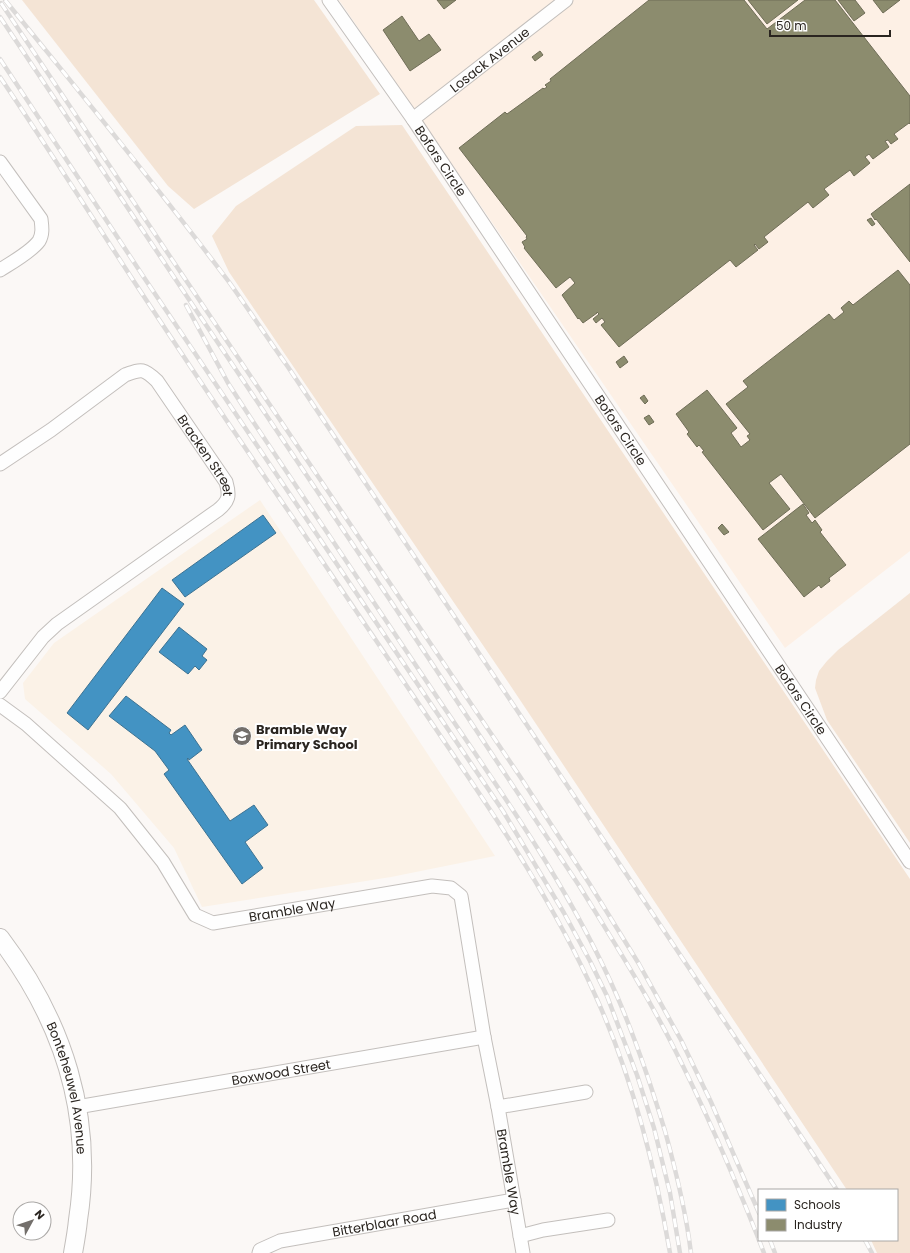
<svg xmlns="http://www.w3.org/2000/svg" width="910" height="1253" font-family="Poppins,sans-serif">
	<style>
		.built { fill: #fdf0e5 }
		.education { fill: #fbf2e7 }
		.green { fill: #f4e4d5 }
		.schools { fill: #4393c3; stroke: #3c7292 }
		.industry { fill: #8c8c6e; stroke: #6f6d57 }
		.lines { fill: none; stroke-linecap: round; stroke-linejoin: round }
		.street-casing { stroke: #c3bfbc; stroke-width: 15 }
		.secondary-casing { stroke: #c3bfbc; stroke-width: 20 }
		.street { stroke: #fefefe; stroke-width: 13 }
		.secondary { stroke: #fefefe; stroke-width: 18 }
		.rail-casing { stroke: #dcdad9; stroke-width: 4.5 }
		.rail { stroke: #fff; stroke-width: 3; stroke-dasharray: 9; stroke-linecap: butt }
		.labels { text-anchor: middle; stroke-width: 4; stroke-linejoin: round; paint-order: stroke }
		.street-label { font-size: 13px; fill: #2a2520; stroke: #fff }
		.poi-label { font-size: 13px; font-weight: bold; fill: #2a2520; stroke: #fff; text-anchor: start }
	</style>
	<rect width="100%" height="100%" fill="#fbf8f6"/>
	<path class="built" d="M339 0H910V551L785 648Z"/>
	<path class="education" d="M260 500 495 856 391 877 202 907 174 848 111 774 25 699 23 683 54 643Z"/>
	<g class="green">
		<path d="M22 0H314L380 94 194 209 168 186Z"/>
		<path d="M402 125 910 879V1253H877L871 1240H897V1190H847L508 682 229 272 212 236 236 206 356 126Z"/>
		<path d="M910 593V843L827 720 815 688 816 680 819 671 827 661 838 650Z"/>
	</g>
	<g class="schools">
		<path d="M263 515 276 533 185 597 172 580Z"/>
		<path d="M162 588 184 604 88 730 67 713Z"/>
		<path d="M179 627 207 649 202 656 207 660 199 670 195 666 188 674 159 652Z"/>
		<path d="M126 696 171 730 169 733 171 735 185 725 202 750 189 760 188 758 187 759 230 821 254 805 268 825 245 842 263 868 242 884 164 774 169 770 155 751 109 716Z"/>
	</g>
	<g class="industry">
		<path d="M437 0H456L444 9Z"/>
		<path d="M649 0H744L767 29 805 0H835L910 96V124L909 123 894 134 898 139 891 144 888 140 885 141 889 147 873 159 869 154 865 157 870 163 854 176 850 170 824 189 829 195 813 208 808 202 764 237 768 242 759 249 755 244 754 245 758 250 736 267 730 260 619 347 601 325 605 322 602 318 596 323 593 319 599 314 597 312V313L583 323 579 318 578 319 562 295 575 283 570 277 556 288 524 248 525 247 522 242 527 239 526 237 527 236 459 148 505 112 507 114 543 88 544 89 547 87 545 85 551 81 550 79Z"/>
		<path d="M748 0H798L767 24Z"/>
		<path d="M838 0H855L865 13 854 21Z"/>
		<path d="M873 0H900L883 13Z"/>
		<path d="M402 16 419 41 429 34 441 50 410 71 383 30Z"/>
		<path d="M540 51 543 55 535 61 532 57Z"/>
		<path d="M910 184V262L876 219 875 220 871 214Z"/>
		<path d="M871 218 875 224 872 226 867 220Z"/>
		<path d="M898 270 910 285V444L815 518 781 474 769 483 790 509 763 530 702 452 704 451 699 445 697 447 687 434 689 432 676 414 707 390 737 428 731 433 741 447 750 440 747 436 750 434 726 404 748 387 743 381 829 314 834 320 844 312 841 308 849 301 853 305Z"/>
		<path d="M624 356 628 362 620 368 616 362Z"/>
		<path d="M644 395 648 401 645 404 640 398Z"/>
		<path d="M649 415 654 422 649 425 644 418Z"/>
		<path d="M803 504 809 513 806 515 812 523 815 520 822 530 820 532 846 565 829 578 830 581 821 588 819 585 804 597 758 539Z"/>
		<path d="M722 524 729 532 724 535 718 528Z"/>
	</g>
	<g class="lines">
		<defs>
			<g id="street">
				<path id="s1" d="M329 0 413 119 910 862"/>
				<path id="s2" d="M413 119 566 0"/>
				<path d="M0 162 41 219C42 227 43 234 39 241 31 252 11 263 0 270"/>
				<path id="s3" d="M0 464 51 430 125 375C142 369 143 368 157 381L226 482C230 496 229 501 218 510L57 624 43 637 0 692"/>
				<path id="s4" d="M0 705 26 724 120 808 163 862 195 915 213 923 432 886 451 888 461 896 484 1037 498 1107 523 1253"/>
				<path id="s5" d="M77 1107 484 1037"/>
				<path d="M498 1107 586 1092"/>
				<path d="M520 1236 543 1230 608 1220"/>
				<path id="s6" d="M259 1253 260 1250 280 1241 514 1200"/>
			</g>
			<g id="secondary">
				<path id="s7" d="M0 938C63 1021 94 1116 78 1220 77 1231 75 1242 73 1253"/>
			</g>
		</defs>
		<use href="#street" class="street-casing"/>
		<use href="#secondary" class="secondary-casing"/>
		<use href="#street" class="street"/>
		<use href="#secondary" class="secondary"/>
		<defs>
			<g id="rail">
				<path d="M5 0C81 94 157 186 229 282 249 310 268 339 288 367L837 1190"/>
				<path d="M1 3 171 258 521 778 589 883 639 964 681 1040 711 1102 759 1213"/>
				<path d="M0 17 388 597 580 887C612 939 645 991 673 1046 705 1109 733 1174 759 1240"/>
				<path d="M0 59 145 279 503 811 564 913 590 961 607 996 637 1075 654 1128 670 1193 680 1253"/>
				<path d="M0 77C46 145 90 214 135 283 189 365 244 447 300 528 348 600 397 672 446 744 501 825 556 907 596 997 633 1079 655 1165 670 1253"/>
				<path d="M186 305 228 383 250 417C313 511 376 606 439 700 503 795 571 890 617 996 636 1040 651 1085 665 1131 676 1171 686 1212 691 1253"/>
				<path d="M759 1240 764 1253"/>
				<path d="M770 1240 775 1253"/>
				<path d="M865 1240 872 1253"/>
			</g>
		</defs>
		<use href="#rail" class="rail-casing"/>
		<use href="#rail" class="rail"/>
	</g>
	<defs>
		<symbol id="school-disc" viewBox="-11 -11 22 22"><circle r="9.5" fill="#736f6b" stroke="#fff"/><path d="M0-5L7-2L0 1L-7-2ZM-4 1L0 2.5L4 1V4Q0 6-4 4Z" fill="#fff"/></symbol>
	</defs>
	<g fill-rule="evenodd">
		<use href="#school-disc" x="231" y="725" width="22" height="22"/>
	</g>
	<g class="labels">
		<g class="street-label">
			<text dy="5" stroke="none"><textPath href="#s2" startOffset="97">Losack Avenue</textPath></text>
			<text dy="5" stroke="none"><textPath href="#s1" startOffset="196">Bofors Circle</textPath></text>
			<text dy="5" stroke="none"><textPath href="#s1" startOffset="520">Bofors Circle</textPath></text>
			<text dy="5" stroke="none"><textPath href="#s3" startOffset="279">Bracken Street</textPath></text>
			<text dy="5" stroke="none"><textPath href="#s1" startOffset="844">Bofors Circle</textPath></text>
			<text dy="5" stroke="none"><textPath href="#s4" startOffset="389">Bramble Way</textPath></text>
			<text dy="5" stroke="none"><textPath href="#s5" startOffset="207">Boxwood Street</textPath></text>
			<text dy="5" stroke="none"><textPath href="#s7" startOffset="167">Bonteheuwel Avenue</textPath></text>
			<text dy="5" stroke="none"><textPath href="#s4" startOffset="843">Bramble Way</textPath></text>
			<text dy="5" stroke="none"><textPath href="#s6" startOffset="131">Bitterblaar Road</textPath></text>
		</g>
		<g class="poi-label">
			<text x="256" y="734">Bramble Way<tspan x="256" dy="15">Primary School</tspan></text>
		</g>
	</g>
	<rect x="758" y="1189" width="140" height="52" fill="#ffffff" stroke="#aaa8a6"/>
	<rect x="766" y="1199" width="20" height="12" fill="#4393c3" stroke="#aaa8a6"/>
	<text x="794" y="1209" font-size="12" fill="#2a2520">Schools</text>
	<rect x="766" y="1219" width="20" height="12" fill="#8c8c6e" stroke="#aaa8a6"/>
	<text x="794" y="1229" font-size="12" fill="#2a2520">Industry</text>
	<g transform="translate(32 1221) rotate(50)"><circle r="19" fill="#ffffff" stroke="#aaa8a6"/>
	<path d="M0-3L7 15L0 10L-7 15Z" fill="#736f6b"/>
	<text y="-6" font-size="11" font-weight="bold" text-anchor="middle" fill="#2a2520">N</text>
	</g>
	<path d="M770 30v6h120v-6" fill="none" stroke="#2a2520" stroke-width="2"/>
	<text x="776" y="30" font-size="12" fill="#2a2520" stroke="#ffffff" stroke-width="3" paint-order="stroke">50 m</text>
</svg>
